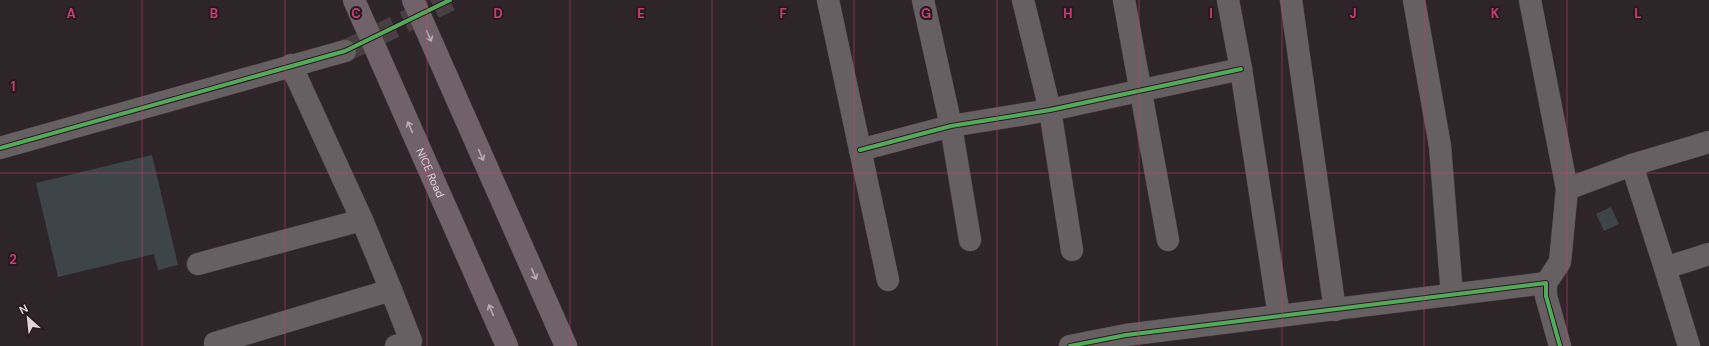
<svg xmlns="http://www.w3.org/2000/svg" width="1709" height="346" font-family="'DM Sans',sans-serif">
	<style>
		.building { fill: #3d4548 }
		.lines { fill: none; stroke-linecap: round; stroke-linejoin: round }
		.minor-tunnel { stroke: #493f43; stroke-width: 22; stroke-dasharray: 22 11; stroke-linecap: butt }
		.minor-casing { stroke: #4a4246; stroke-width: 23 }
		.highway-casing { stroke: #4a4246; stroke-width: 23 }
		.minor { stroke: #676063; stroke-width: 22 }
		.highway { stroke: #71626a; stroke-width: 22 }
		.cycleway-casing { stroke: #28181f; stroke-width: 6 }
		.cycleway { stroke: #51ab58; stroke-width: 4 }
		.oneway { stroke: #b9acb2 }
		.grid { fill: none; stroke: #c83e74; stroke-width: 1; stroke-opacity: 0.55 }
		.labels { text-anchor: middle; stroke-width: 4; stroke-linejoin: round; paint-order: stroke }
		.street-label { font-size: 11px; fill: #e0d4d9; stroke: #28181f }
		.grid-label { font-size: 13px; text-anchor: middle; font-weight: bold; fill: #c83e74; stroke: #28181f; stroke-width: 4; stroke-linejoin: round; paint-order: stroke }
	</style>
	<rect width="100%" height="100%" fill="#2e2529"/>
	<g class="building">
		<path d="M152 155 178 265 158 270 154 254 58 277 36 183Z"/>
		<path d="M1611 207 1619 224 1604 231 1596 214Z"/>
	</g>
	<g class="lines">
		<path class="minor-tunnel" d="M345 51 450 0"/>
		<defs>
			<g id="minor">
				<path d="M828 0 888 280"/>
				<path d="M923 0 951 126 970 240"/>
				<path d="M1023 0 1050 110 1072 250"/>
				<path d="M1124 0 1168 240"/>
				<path d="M1228 0 1241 69 1279 316"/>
				<path d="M1291 0 1335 310"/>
				<path d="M1414 0 1440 146 1452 295"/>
				<path d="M1530 0 1567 189 1560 262 1546 283"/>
				<path d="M291 65 362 220"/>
				<path d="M0 148 345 51"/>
				<path d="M860 150 951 126 1050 110 1241 69"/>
				<path d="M1567 189 1632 165"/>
				<path d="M198 264 362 220 391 290"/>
				<path d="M1665 268 1632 165 1709 142"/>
				<path d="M215 343 391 290 411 341 396 346"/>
				<path d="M1070 346 1126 335 1546 283V296L1560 346"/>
				<path d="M1689 346 1665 268 1709 254"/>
			</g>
			<g id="highway">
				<path id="s1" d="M354 0 507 346"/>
				<path d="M413 0 566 346"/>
			</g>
		</defs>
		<use href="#minor" class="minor-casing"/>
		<use href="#highway" class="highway-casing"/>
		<use href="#minor" class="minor"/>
		<use href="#highway" class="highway"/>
		<defs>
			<g id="cycleway">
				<path d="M0 148 345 51 450 0"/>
				<path d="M860 150 951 126 1050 110 1241 69"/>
				<path d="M1070 346 1126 335 1546 283V296L1560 346"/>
			</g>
		</defs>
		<use href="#cycleway" class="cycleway-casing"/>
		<use href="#cycleway" class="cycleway"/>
	</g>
	<defs><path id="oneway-shaft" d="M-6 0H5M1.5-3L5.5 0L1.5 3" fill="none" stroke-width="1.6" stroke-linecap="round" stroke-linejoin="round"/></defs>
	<g class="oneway">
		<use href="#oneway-shaft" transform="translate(429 36) rotate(66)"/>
		<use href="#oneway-shaft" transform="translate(410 127) rotate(-114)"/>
		<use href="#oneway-shaft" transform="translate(481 155) rotate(66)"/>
		<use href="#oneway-shaft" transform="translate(534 274) rotate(66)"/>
		<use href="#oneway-shaft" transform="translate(491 310) rotate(-113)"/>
	</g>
	<path class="grid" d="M142 0V346M285 0V346M427 0V346M570 0V346M712 0V346M854 0V346M997 0V346M1139 0V346M1282 0V346M1424 0V346M1567 0V346M0 173H1709"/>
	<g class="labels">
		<g class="street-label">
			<text dy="4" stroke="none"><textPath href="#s1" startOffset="189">NICE Road</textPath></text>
		</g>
	</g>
	<g class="grid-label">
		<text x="71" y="18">A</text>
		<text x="214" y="18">B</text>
		<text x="356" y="18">C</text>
		<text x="498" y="18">D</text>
		<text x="641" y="18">E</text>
		<text x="783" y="18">F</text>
		<text x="926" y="18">G</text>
		<text x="1068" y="18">H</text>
		<text x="1211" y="18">I</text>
		<text x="1353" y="18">J</text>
		<text x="1495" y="18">K</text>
		<text x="1638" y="18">L</text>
		<text x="13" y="91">1</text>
		<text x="13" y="264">2</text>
	</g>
	<g transform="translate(28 318) rotate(333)" stroke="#28181f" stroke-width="3" paint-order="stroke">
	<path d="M0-3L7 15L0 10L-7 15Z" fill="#e0d4d9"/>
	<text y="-6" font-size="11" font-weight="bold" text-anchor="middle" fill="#e0d4d9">N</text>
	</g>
</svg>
